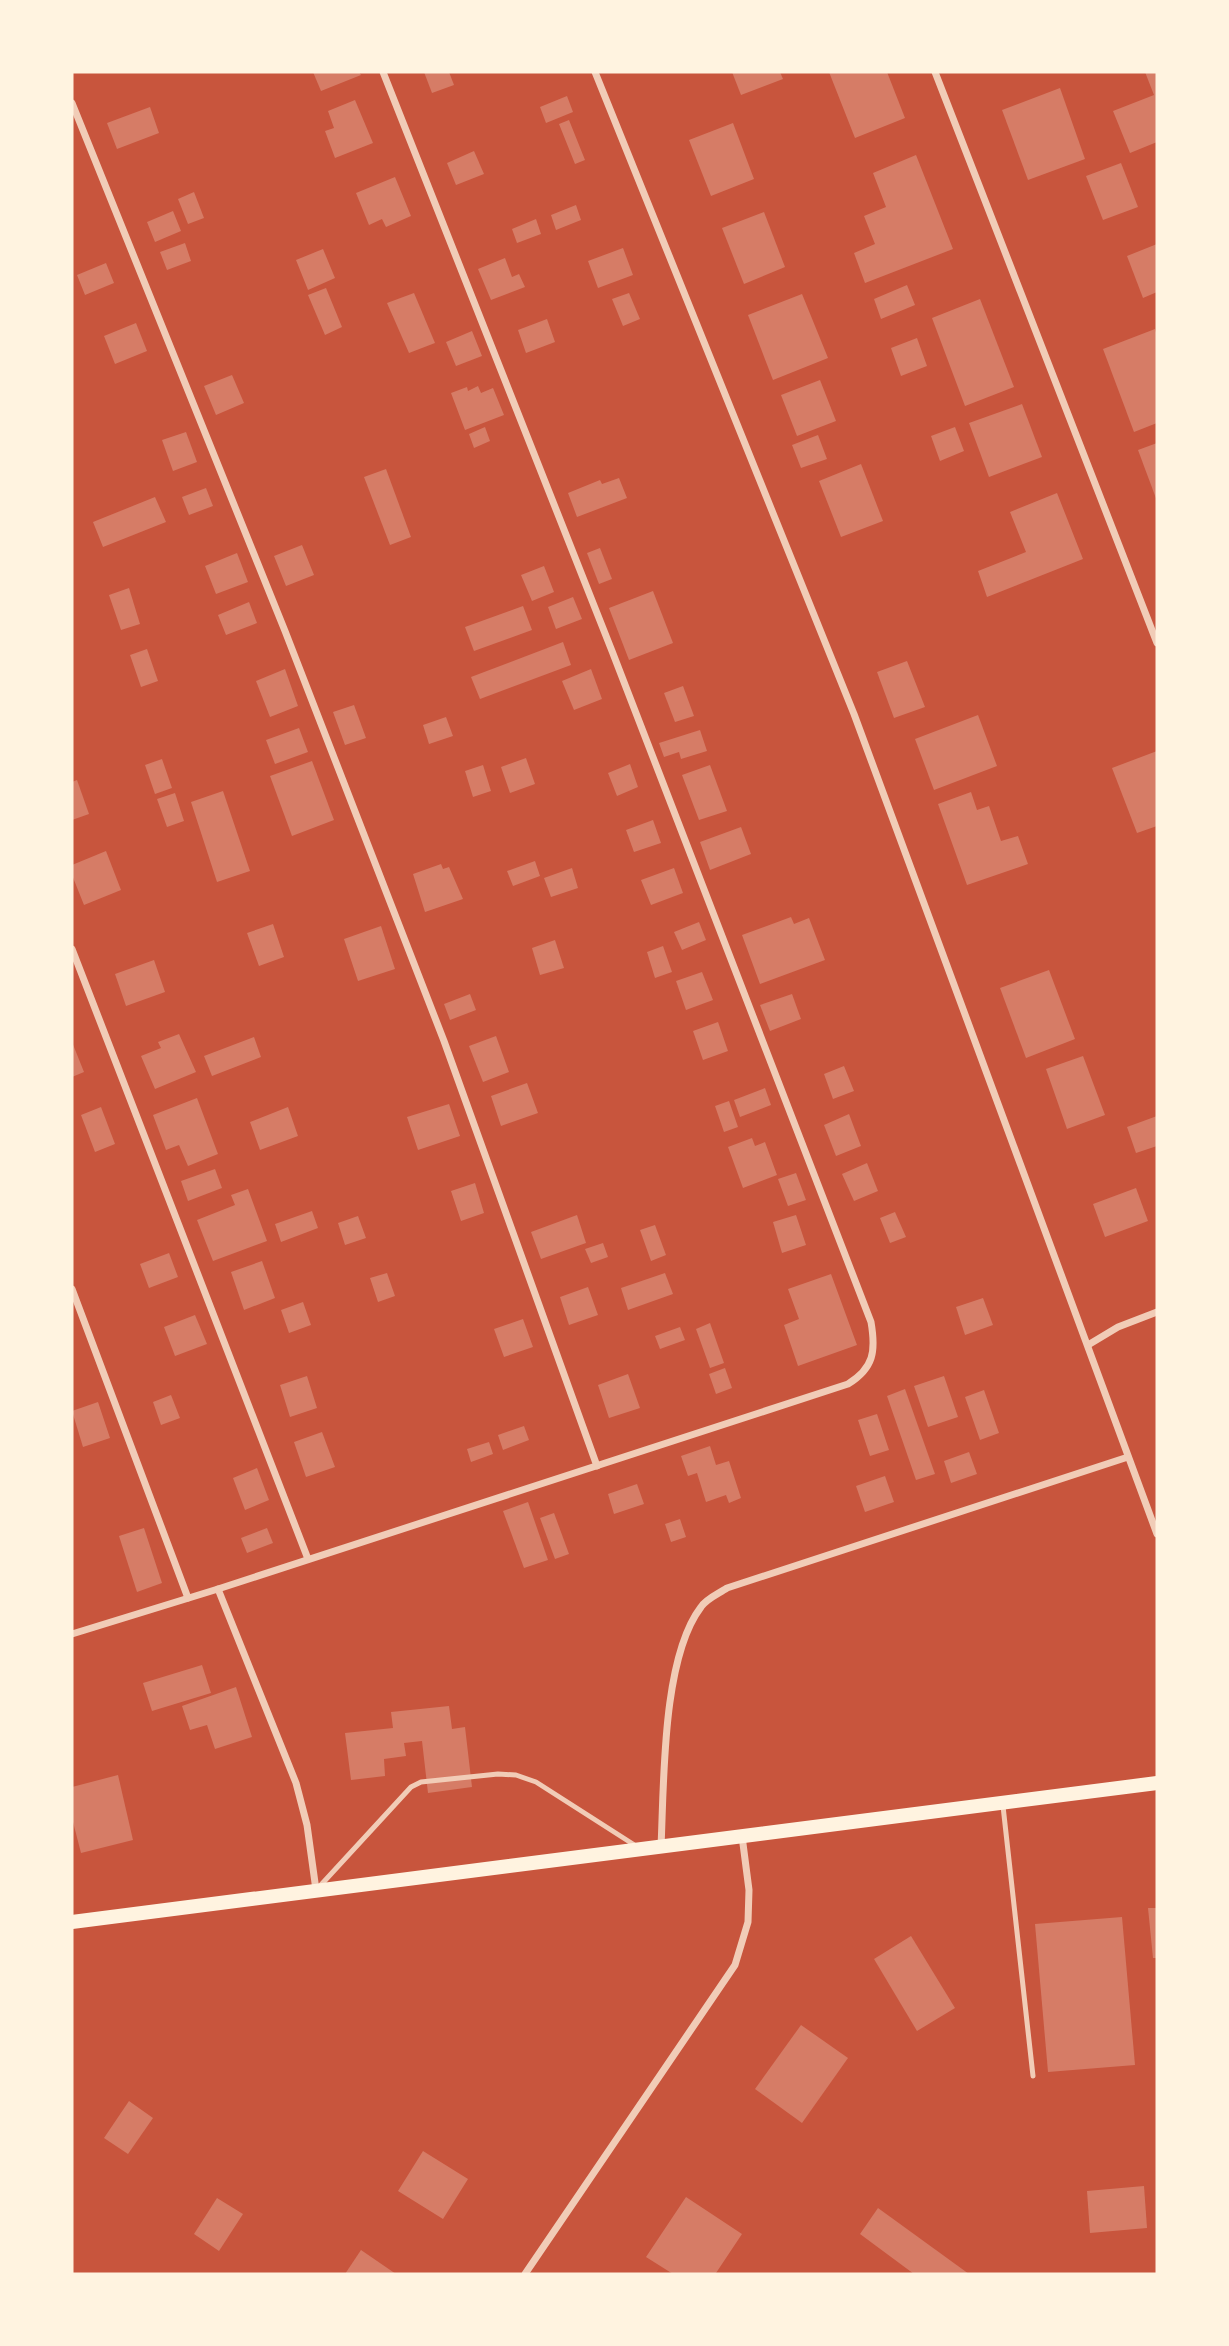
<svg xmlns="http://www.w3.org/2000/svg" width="1229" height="2346" font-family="Ubuntu,sans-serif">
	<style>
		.building { fill: #d67c66 }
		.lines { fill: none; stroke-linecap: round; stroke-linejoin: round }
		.service { stroke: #f1ccb7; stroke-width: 5 }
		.minor { stroke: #f1ccb7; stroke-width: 7 }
		.secondary { stroke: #fff3e0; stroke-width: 14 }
	</style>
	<rect width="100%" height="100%" fill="#c8553d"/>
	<g class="building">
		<path d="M313 72H359L361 75 321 91Z"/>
		<path d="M424 72H449L454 85 432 93Z"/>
		<path d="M732 72H780L783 79 741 95Z"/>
		<path d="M829 72H887L905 118 855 138Z"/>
		<path d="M1145 72H1157V142L1130 153 1113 111 1154 95Z"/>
		<path d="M1060 88 1085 159 1028 180 1002 110Z"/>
		<path d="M567 96 573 112 546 123 540 107Z"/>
		<path d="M355 100 373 143 335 158 325 131 334 128 328 111Z"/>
		<path d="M150 107 159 133 117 149 107 123Z"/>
		<path d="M569 120 585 160 575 164 559 124Z"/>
		<path d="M733 123 754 179 711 196 689 140Z"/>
		<path d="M474 151 484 174 456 185 447 163Z"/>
		<path d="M916 155 953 249 865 283 854 253 875 244 864 216 886 207 873 173Z"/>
		<path d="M1121 163 1138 207 1103 220 1086 176Z"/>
		<path d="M395 177 411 216 386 227 382 219 369 225 356 193Z"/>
		<path d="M194 192 204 218 188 224 178 199Z"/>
		<path d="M576 205 581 220 556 230 551 215Z"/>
		<path d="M173 211 181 231 155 242 147 222Z"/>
		<path d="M764 212 785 267 744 284 722 228Z"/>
		<path d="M536 219 541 234 517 243 512 229Z"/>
		<path d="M185 243 191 261 167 270 160 252Z"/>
		<path d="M1157 244V292L1143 298 1127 256Z"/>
		<path d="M623 248 633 275 598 288 588 261Z"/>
		<path d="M323 249 335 278 308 290 296 260Z"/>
		<path d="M505 258 512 277 519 274 525 287 491 300 478 269Z"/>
		<path d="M106 263 114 283 85 295 77 275Z"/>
		<path d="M907 285 915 305 881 319 874 299Z"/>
		<path d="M326 288 342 327 325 335 308 295Z"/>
		<path d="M414 293 435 343 409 353 387 303Z"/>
		<path d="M629 293 640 319 623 326 612 299Z"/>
		<path d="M802 294 828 358 773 380 748 315Z"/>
		<path d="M980 299 1014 387 965 406 932 318Z"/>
		<path d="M547 319 555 342 526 353 518 330Z"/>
		<path d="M136 323 147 351 115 364 104 336Z"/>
		<path d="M1155 329 1157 336V423L1134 432 1103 349Z"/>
		<path d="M472 331 482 356 456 366 446 342Z"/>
		<path d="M917 338 927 366 901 376 891 348Z"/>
		<path d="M232 375 244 403 216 415 204 386Z"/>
		<path d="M820 380 836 421 797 436 781 395Z"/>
		<path d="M478 386 481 393 493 388 504 415 465 430 451 393 467 387 468 391Z"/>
		<path d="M1022 404 1042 457 989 477 969 423Z"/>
		<path d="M485 427 490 441 474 448 469 434Z"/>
		<path d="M955 427 964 451 940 461 931 436Z"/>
		<path d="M186 432 197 462 173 471 162 440Z"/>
		<path d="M818 435 827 459 801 468 792 445Z"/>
		<path d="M1157 443V501L1138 450Z"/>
		<path d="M861 464 883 521 841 537 819 481Z"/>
		<path d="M386 469 411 537 390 545 364 477Z"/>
		<path d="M619 478 627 498 577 517 568 493 600 480 602 484Z"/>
		<path d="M206 488 213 506 189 515 182 497Z"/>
		<path d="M1057 493 1083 559 987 597 978 571 1026 552 1010 512Z"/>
		<path d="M155 497 166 522 103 547 93 522Z"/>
		<path d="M302 545 314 575 286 586 274 556Z"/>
		<path d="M600 548 612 579 599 584 587 553Z"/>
		<path d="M237 553 248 582 216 594 205 566Z"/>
		<path d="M544 566 554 592 532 601 521 575Z"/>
		<path d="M129 588 140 624 121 630 109 595Z"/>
		<path d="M653 591 673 643 629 660 609 608Z"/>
		<path d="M573 597 582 619 556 629 548 607Z"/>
		<path d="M249 602 257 623 226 635 218 615Z"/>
		<path d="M523 606 532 630 474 651 465 627Z"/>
		<path d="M563 642 571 665 480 699 471 677Z"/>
		<path d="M147 649 158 681 141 687 130 655Z"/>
		<path d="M907 661 925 707 894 718 877 672Z"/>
		<path d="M285 669 298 706 270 717 256 681Z"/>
		<path d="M591 669 602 699 574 710 562 681Z"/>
		<path d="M683 686 694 716 675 722 664 693Z"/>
		<path d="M354 705 366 738 345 745 333 712Z"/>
		<path d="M978 715 997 766 934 790 915 739Z"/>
		<path d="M446 717 453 736 429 744 423 725Z"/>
		<path d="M299 728 308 752 275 764 266 740Z"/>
		<path d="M700 730 707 751 681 759 679 752 664 757 659 743Z"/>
		<path d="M1157 751V826L1137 833 1112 768Z"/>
		<path d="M526 758 535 784 510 793 501 767Z"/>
		<path d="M162 759 172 788 155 794 145 765Z"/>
		<path d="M312 761 334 820 292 836 270 776Z"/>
		<path d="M630 764 638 787 617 796 608 773Z"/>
		<path d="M483 765 491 791 473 797 465 771Z"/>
		<path d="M710 765 727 811 699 820 682 775Z"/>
		<path d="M77 780 89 814 72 820V782Z"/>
		<path d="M223 791 250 871 217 882 191 802Z"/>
		<path d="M971 792 977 810 989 806 1001 841 1018 836 1028 864 967 885 938 804Z"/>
		<path d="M175 793 184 821 167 827 157 799Z"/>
		<path d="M653 820 661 843 634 852 626 830Z"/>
		<path d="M741 827 751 854 710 870 700 842Z"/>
		<path d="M106 851 121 890 84 905 72 875V865Z"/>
		<path d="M535 861 540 876 513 886 507 871Z"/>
		<path d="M441 864 443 869 449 867 463 899 425 912 413 874Z"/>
		<path d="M572 868 578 888 551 897 544 878Z"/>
		<path d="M674 868 683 893 651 905 641 880Z"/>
		<path d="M791 917 794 924 809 918 825 960 760 984 742 935Z"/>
		<path d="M699 922 706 940 682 950 674 932Z"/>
		<path d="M273 924 284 957 259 966 247 933Z"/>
		<path d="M381 926 395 969 358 981 344 939Z"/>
		<path d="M555 940 564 968 540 975 532 948Z"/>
		<path d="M663 946 672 972 655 978 647 952Z"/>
		<path d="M154 960 165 992 126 1006 115 974Z"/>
		<path d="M1049 970 1075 1039 1026 1058 1000 988Z"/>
		<path d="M702 972 713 1000 686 1010 676 981Z"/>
		<path d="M470 994 476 1010 450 1020 444 1004Z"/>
		<path d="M792 994 801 1019 770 1031 760 1005Z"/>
		<path d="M718 1022 728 1051 703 1060 693 1031Z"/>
		<path d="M179 1034 196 1072 155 1089 141 1056 161 1048 158 1042Z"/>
		<path d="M496 1036 509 1072 483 1082 469 1046Z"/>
		<path d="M254 1037 261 1057 212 1076 204 1056Z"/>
		<path d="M72 1042 84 1072 72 1077Z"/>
		<path d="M1083 1056 1105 1115 1067 1129 1046 1069Z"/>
		<path d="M844 1066 854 1091 833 1099 824 1074Z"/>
		<path d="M527 1083 538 1113 501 1126 491 1096Z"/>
		<path d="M765 1088 771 1105 740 1117 734 1100Z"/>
		<path d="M197 1098 218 1154 188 1166 179 1145 166 1150 153 1115Z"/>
		<path d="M729 1101 738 1127 724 1132 715 1106Z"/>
		<path d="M449 1104 460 1136 418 1150 407 1117Z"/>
		<path d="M101 1107 115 1144 95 1152 81 1115Z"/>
		<path d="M288 1107 298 1136 260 1150 250 1122Z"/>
		<path d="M849 1114 861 1146 836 1156 824 1125Z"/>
		<path d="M1157 1116V1146L1136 1153 1127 1127Z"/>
		<path d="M752 1138 755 1146 765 1142 777 1175 743 1188 728 1147Z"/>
		<path d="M867 1163 878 1191 854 1201 842 1174Z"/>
		<path d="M215 1169 222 1188 188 1201 181 1181Z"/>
		<path d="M796 1173 806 1200 788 1206 778 1179Z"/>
		<path d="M475 1183 484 1213 461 1221 451 1191Z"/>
		<path d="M1136 1188 1148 1221 1105 1237 1093 1204Z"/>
		<path d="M248 1189 267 1241 213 1261 197 1220 235 1205 231 1195Z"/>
		<path d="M312 1211 318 1228 281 1242 275 1224Z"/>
		<path d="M895 1212 906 1237 890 1243 880 1218Z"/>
		<path d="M577 1215 586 1243 541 1259 531 1232Z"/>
		<path d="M796 1215 806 1245 782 1253 773 1222Z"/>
		<path d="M358 1216 366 1238 345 1245 338 1223Z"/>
		<path d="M655 1225 666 1255 651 1261 640 1230Z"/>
		<path d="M603 1243 608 1257 591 1263 585 1249Z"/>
		<path d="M169 1253 178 1277 149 1288 140 1264Z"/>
		<path d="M262 1261 275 1298 244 1310 231 1272Z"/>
		<path d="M387 1273 395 1296 378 1302 370 1278Z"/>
		<path d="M665 1273 673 1294 628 1310 621 1288Z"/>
		<path d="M831 1274 857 1345 798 1366 784 1325 799 1319 788 1289Z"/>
		<path d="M588 1287 598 1315 569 1325 560 1297Z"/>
		<path d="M983 1298 993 1325 965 1335 956 1307Z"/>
		<path d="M303 1302 311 1325 289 1333 281 1310Z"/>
		<path d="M195 1315 207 1344 175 1356 164 1327Z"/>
		<path d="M523 1319 533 1347 504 1357 494 1329Z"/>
		<path d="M710 1323 724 1363 710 1368 696 1329Z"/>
		<path d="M680 1327 685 1340 660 1349 655 1336Z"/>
		<path d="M725 1368 732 1388 716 1394 709 1374Z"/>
		<path d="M628 1374 640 1408 609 1418 598 1385Z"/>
		<path d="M307 1376 317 1408 290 1417 280 1385Z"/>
		<path d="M944 1376 958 1417 928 1427 914 1386Z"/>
		<path d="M905 1389 935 1474 916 1480 887 1396Z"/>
		<path d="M984 1390 999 1433 980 1440 965 1397Z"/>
		<path d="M171 1395 180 1418 161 1425 153 1402Z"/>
		<path d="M98 1402 110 1438 83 1447 72 1411Z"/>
		<path d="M877 1414 889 1450 870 1456 858 1420Z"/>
		<path d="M524 1426 529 1440 503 1450 498 1435Z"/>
		<path d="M322 1432 335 1467 306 1477 294 1442Z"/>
		<path d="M489 1442 493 1454 471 1462 467 1449Z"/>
		<path d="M710 1446 716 1465 729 1461 741 1498 729 1503 726 1495 706 1502 697 1473 688 1476 681 1456Z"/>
		<path d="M969 1452 977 1474 951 1483 944 1461Z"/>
		<path d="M257 1468 269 1500 245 1510 233 1478Z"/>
		<path d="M885 1476 894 1502 865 1512 856 1486Z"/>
		<path d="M637 1484 644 1504 614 1514 608 1494Z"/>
		<path d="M528 1502 548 1560 524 1568 503 1511Z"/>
		<path d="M554 1513 569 1554 555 1559 540 1518Z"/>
		<path d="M680 1519 686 1537 671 1542 665 1524Z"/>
		<path d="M144 1528 162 1583 137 1592 119 1536Z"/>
		<path d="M267 1528 273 1543 247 1553 241 1538Z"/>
		<path d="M202 1665 211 1693 152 1711 143 1683Z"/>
		<path d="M236 1687 252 1737 215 1749 207 1725 190 1730 182 1706Z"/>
		<path d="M449 1706 452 1729 465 1727 472 1787 428 1793 422 1741 404 1743 406 1756 384 1759 385 1776 351 1780 345 1733 393 1728 391 1712Z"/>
		<path d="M118 1775 133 1840 81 1853 72 1818V1787Z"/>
		<path d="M1148 1908H1157V1958H1153Z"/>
		<path d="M1122 1917 1135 2065 1048 2072 1035 1924Z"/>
		<path d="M911 1936 955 2008 917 2031 874 1959Z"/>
		<path d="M801 2025 848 2058 802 2123 755 2089Z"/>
		<path d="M129 2101 153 2118 128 2154 104 2138Z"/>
		<path d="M423 2151 468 2179 443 2219 398 2191Z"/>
		<path d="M1144 2186 1147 2228 1090 2233 1087 2191Z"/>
		<path d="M686 2197 742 2234 716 2273 719 2274H673L646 2257Z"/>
		<path d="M217 2198 243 2214 219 2251 194 2234Z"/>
		<path d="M878 2208 969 2274H914L860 2234Z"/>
		<path d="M361 2250 396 2274H345Z"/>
	</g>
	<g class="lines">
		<g class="service">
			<path d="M1003 1806 1033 2076"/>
			<path d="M319 1887 411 1787 421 1782 498 1774 516 1775 536 1782 636 1846"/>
		</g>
		<g class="minor">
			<path d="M595 72 854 714 1157 1534"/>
			<path d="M935 72 1157 643"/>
			<path d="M72 103 285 631 444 1041 597 1466"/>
			<path d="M72 949 308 1559"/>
			<path d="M72 1289 188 1598"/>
			<path d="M1088 1345 1118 1327 1157 1312"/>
			<path d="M218 1589 296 1783 307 1825 316 1890"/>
			<path d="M72 1634 218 1589 848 1384C874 1368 876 1351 871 1322L612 651 383 72"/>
			<path d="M661 1847C664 1783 662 1658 701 1607 706 1599 718 1594 727 1588L1128 1457"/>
			<path d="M525 2274 735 1965 748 1922 749 1890 742 1836"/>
		</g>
		<path class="secondary" d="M72 1922 1157 1783"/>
	</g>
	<rect width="1229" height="2346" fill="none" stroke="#fff3e0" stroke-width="147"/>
</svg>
